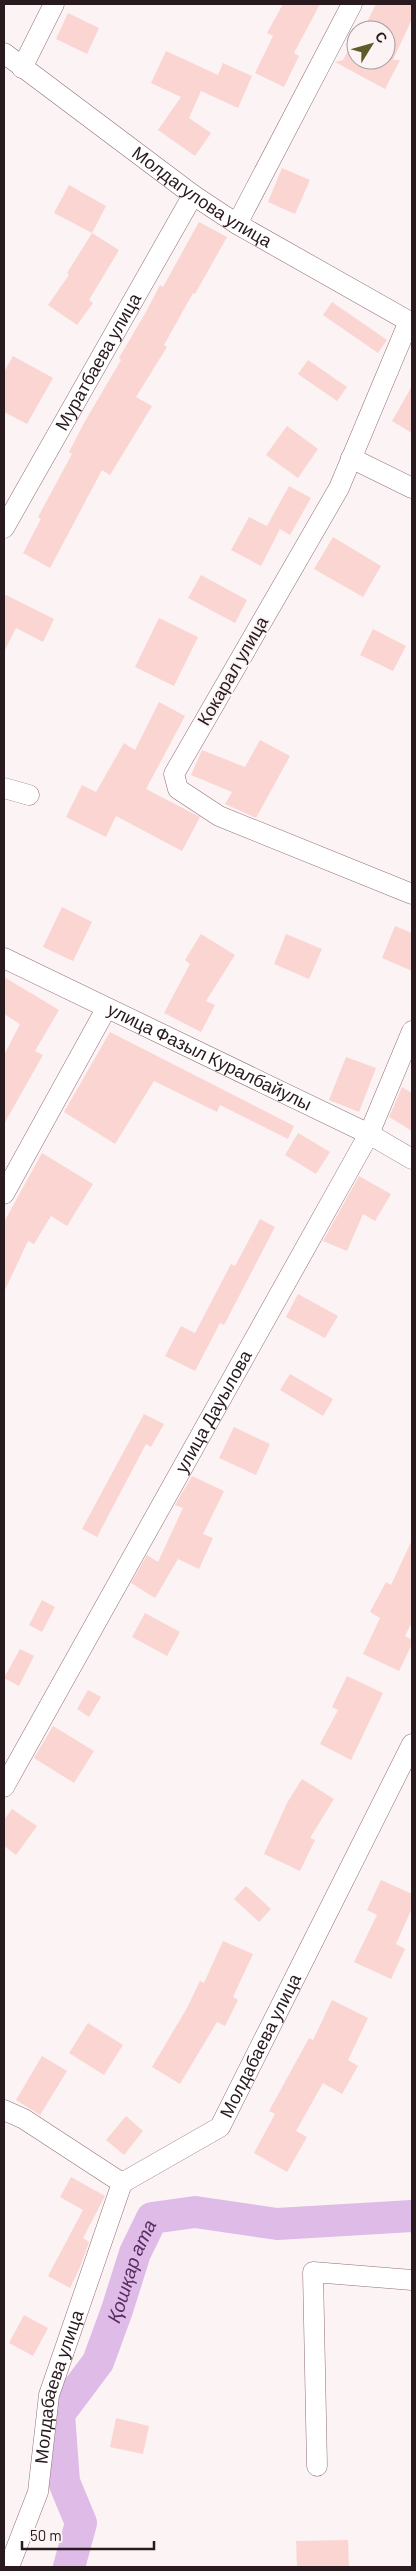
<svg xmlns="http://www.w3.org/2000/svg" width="416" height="2571" font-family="Barlow,sans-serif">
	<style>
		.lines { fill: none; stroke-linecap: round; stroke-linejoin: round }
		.river { stroke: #dfbbe7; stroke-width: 32 }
		.building { fill: #fbd5d2 }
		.minor-casing { stroke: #916e77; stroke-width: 21 }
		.minor { stroke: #fff; stroke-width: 20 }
		.labels { text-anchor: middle; stroke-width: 4; stroke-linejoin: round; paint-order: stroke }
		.street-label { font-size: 18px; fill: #281a1e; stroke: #fcf3f5 }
		.water-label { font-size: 19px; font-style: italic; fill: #582c62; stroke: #fcf3f5 }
	</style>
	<rect width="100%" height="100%" fill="#fcf3f5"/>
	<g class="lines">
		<path class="river" id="s1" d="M69 2567 81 2523 64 2482 59 2414 98 2362 117 2310 135 2253 152 2218 195 2212 277 2224 412 2216"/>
	</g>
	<g class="building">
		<path d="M283 4H320L294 53 299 56 284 87 255 73 273 36 267 33Z"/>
		<path d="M376 4H412V19L393 60H400L385 89 335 62 343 60 356 36V60H386V30L367 22Z"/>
		<path d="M68 13 99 28 87 54 56 39Z"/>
		<path d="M166 51 218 75 223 63 252 76 238 108 201 91 189 118 211 133 195 156 158 130 181 97 151 83Z"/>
		<path d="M282 168 310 180 295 214 268 202Z"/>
		<path d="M69 185 106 206 92 233 54 213Z"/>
		<path d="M199 222 227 237 195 294 193 293 164 345 167 347 136 397 152 406 110 475 102 470 50 568 23 553 41 519 38 517 72 454 69 452 84 423 121 360 119 358 147 310 160 285 163 287Z"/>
		<path d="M92 233 119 250 89 300 93 303 77 325 48 305 69 275 67 273Z"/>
		<path d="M332 302 387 340 378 353 323 315Z"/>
		<path d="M13 356 53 378 27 424 4 412V372Z"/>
		<path d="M308 360 347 387 337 401 298 374Z"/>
		<path d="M412 386V433L392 421Z"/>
		<path d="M287 426 318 449 298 478 266 455Z"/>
		<path d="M289 486 311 498 290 535 280 529 261 566 231 550 249 517 267 526Z"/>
		<path d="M333 537 381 566 363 597 314 569Z"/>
		<path d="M201 575 247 600 235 623 188 598Z"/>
		<path d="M4 594 54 619 43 642 16 628 4 652Z"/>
		<path d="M159 618 198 637 174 686 135 667Z"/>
		<path d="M373 629 406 646 393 671 360 655Z"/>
		<path d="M159 702 185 716 146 789 200 817 182 851 116 816 106 837 66 817 82 785 96 792 124 743 135 750Z"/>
		<path d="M260 740 290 756 256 818 225 804 232 792 191 775 202 750 245 767Z"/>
		<path d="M62 907 92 922 73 961 43 947Z"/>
		<path d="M395 926 412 933V971L382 958Z"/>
		<path d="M201 934 235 955 206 1001 215 1005 201 1032 164 1013 190 964 185 960Z"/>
		<path d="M286 934 322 949 309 979 274 964Z"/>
		<path d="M4 977 59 1010 35 1051 43 1055 4 1124V1055L20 1024 4 1014Z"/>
		<path d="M110 1032 294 1126 288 1139 220 1105 217 1112 154 1081 115 1144 64 1112Z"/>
		<path d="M346 1057 376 1068 359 1112 329 1100Z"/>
		<path d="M402 1087 412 1093V1131L389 1117Z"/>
		<path d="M298 1133 330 1152 316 1174 285 1155Z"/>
		<path d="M42 1153 93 1184 67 1226 51 1216 34 1244 28 1241 4 1292V1222Z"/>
		<path d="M359 1176 391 1194 375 1221 363 1214 347 1251 323 1241Z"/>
		<path d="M260 1219 275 1227 224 1325 220 1323 195 1371 165 1356 181 1326 195 1333 231 1264 235 1266Z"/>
		<path d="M298 1294 338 1316 325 1338 286 1317Z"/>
		<path d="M290 1374 333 1399 323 1416 280 1390Z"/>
		<path d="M144 1414 164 1424 151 1447 146 1444 97 1537 82 1529Z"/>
		<path d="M234 1427 270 1444 256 1475 219 1458Z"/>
		<path d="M192 1476 224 1491 203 1534 213 1538 199 1569 178 1559 155 1598 131 1583 147 1555 158 1562 183 1508 175 1505Z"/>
		<path d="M412 1540V1622L405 1636 412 1640V1644L399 1671 363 1654 380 1618 370 1612 386 1582 391 1585Z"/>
		<path d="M42 1600 55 1607 42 1632 29 1625Z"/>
		<path d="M145 1613 180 1632 167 1656 132 1637Z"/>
		<path d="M20 1649 34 1656 19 1686 4 1678Z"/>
		<path d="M347 1676 383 1693 351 1760 320 1744 338 1710 332 1707Z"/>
		<path d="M88 1690 101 1697 89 1717 77 1709Z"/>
		<path d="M53 1726 94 1751 74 1783 34 1758Z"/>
		<path d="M302 1779 334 1799 310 1838 315 1840 300 1871 264 1854 287 1803Z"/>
		<path d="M12 1809 37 1826 16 1855 4 1846V1820Z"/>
		<path d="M381 1880 412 1894V1908L396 1944 405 1949 391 1979 354 1962 377 1915 367 1910Z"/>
		<path d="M246 1886 271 1909 259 1922 234 1899Z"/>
		<path d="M223 1941 253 1954 233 1997 238 2000 225 2026 217 2022 180 2084 152 2067 187 2008 200 1981 204 1983Z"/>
		<path d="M332 2000 368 2018 348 2060 358 2066 342 2094 323 2083 296 2131 307 2137 287 2172 254 2153 275 2114 269 2111 309 2038 313 2040Z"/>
		<path d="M88 2023 123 2045 104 2075 69 2053Z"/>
		<path d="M42 2056 67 2071 40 2115 16 2100Z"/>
		<path d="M126 2116 143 2131 124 2155 106 2140Z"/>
		<path d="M71 2177 105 2196 83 2238 89 2242 80 2267 70 2288 48 2276 83 2210 60 2197Z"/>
		<path d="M24 2315 48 2328 33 2356 9 2343Z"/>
		<path d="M116 2418 149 2426 143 2454 110 2447Z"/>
		<path d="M348 2540 349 2567H297L296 2541Z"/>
	</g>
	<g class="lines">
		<defs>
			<g id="minor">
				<path id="s2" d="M4 53 193 195 237 224 412 323"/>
				<path d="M22 68 54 4"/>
				<path d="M237 224 352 4"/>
				<path d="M409 321 339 488 174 774 178 789 219 816 412 894"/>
				<path d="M351 458 412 488"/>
				<path id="s3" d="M4 528 193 195"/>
				<path d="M4 788 29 795"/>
				<path id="s4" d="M4 958 369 1134 412 1159"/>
				<path d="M4 1194 106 1009"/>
				<path id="s5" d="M4 1787 369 1134 412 1031"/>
				<path d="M4 2110 24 2119 122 2183"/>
				<path d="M317 2466 313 2272 412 2280"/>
				<path id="s6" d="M9 2567 38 2492 49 2395 122 2183 220 2127 412 1744"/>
			</g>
		</defs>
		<use href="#minor" class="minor-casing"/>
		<use href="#minor" class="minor"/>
	</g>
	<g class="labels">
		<g class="street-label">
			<text dy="6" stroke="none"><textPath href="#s2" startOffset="245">Молдагулова улица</textPath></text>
			<text dy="6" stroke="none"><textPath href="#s3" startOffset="191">Муратбаева улица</textPath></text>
			<text transform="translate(233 671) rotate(-60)" y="6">Кокарал улица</text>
			<text dy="6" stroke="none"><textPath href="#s4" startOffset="228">улица Фазыл Куралбайулы</textPath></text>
			<text dy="6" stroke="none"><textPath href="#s5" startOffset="430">улица Дауылова</textPath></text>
			<text dy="6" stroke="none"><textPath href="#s6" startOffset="606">Молдабаева улица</textPath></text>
			<text dy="6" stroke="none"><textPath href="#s6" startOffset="188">Молдабаева улица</textPath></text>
		</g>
		<g class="water-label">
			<text dy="7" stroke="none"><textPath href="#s1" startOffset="320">Қошқар ата</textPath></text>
		</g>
	</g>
	<rect width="416" height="2571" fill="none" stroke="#281a1e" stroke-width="10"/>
	<g transform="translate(371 45) rotate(53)"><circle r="24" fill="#fcf3f5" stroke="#a79c9f"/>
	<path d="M0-4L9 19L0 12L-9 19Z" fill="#5d5c28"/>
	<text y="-8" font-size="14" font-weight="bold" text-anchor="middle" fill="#281a1e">С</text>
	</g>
	<path d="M22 2541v8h132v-8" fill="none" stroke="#281a1e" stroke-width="2.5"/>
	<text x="30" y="2541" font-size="15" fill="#281a1e" stroke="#fcf3f5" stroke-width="4" paint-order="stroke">50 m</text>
</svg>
